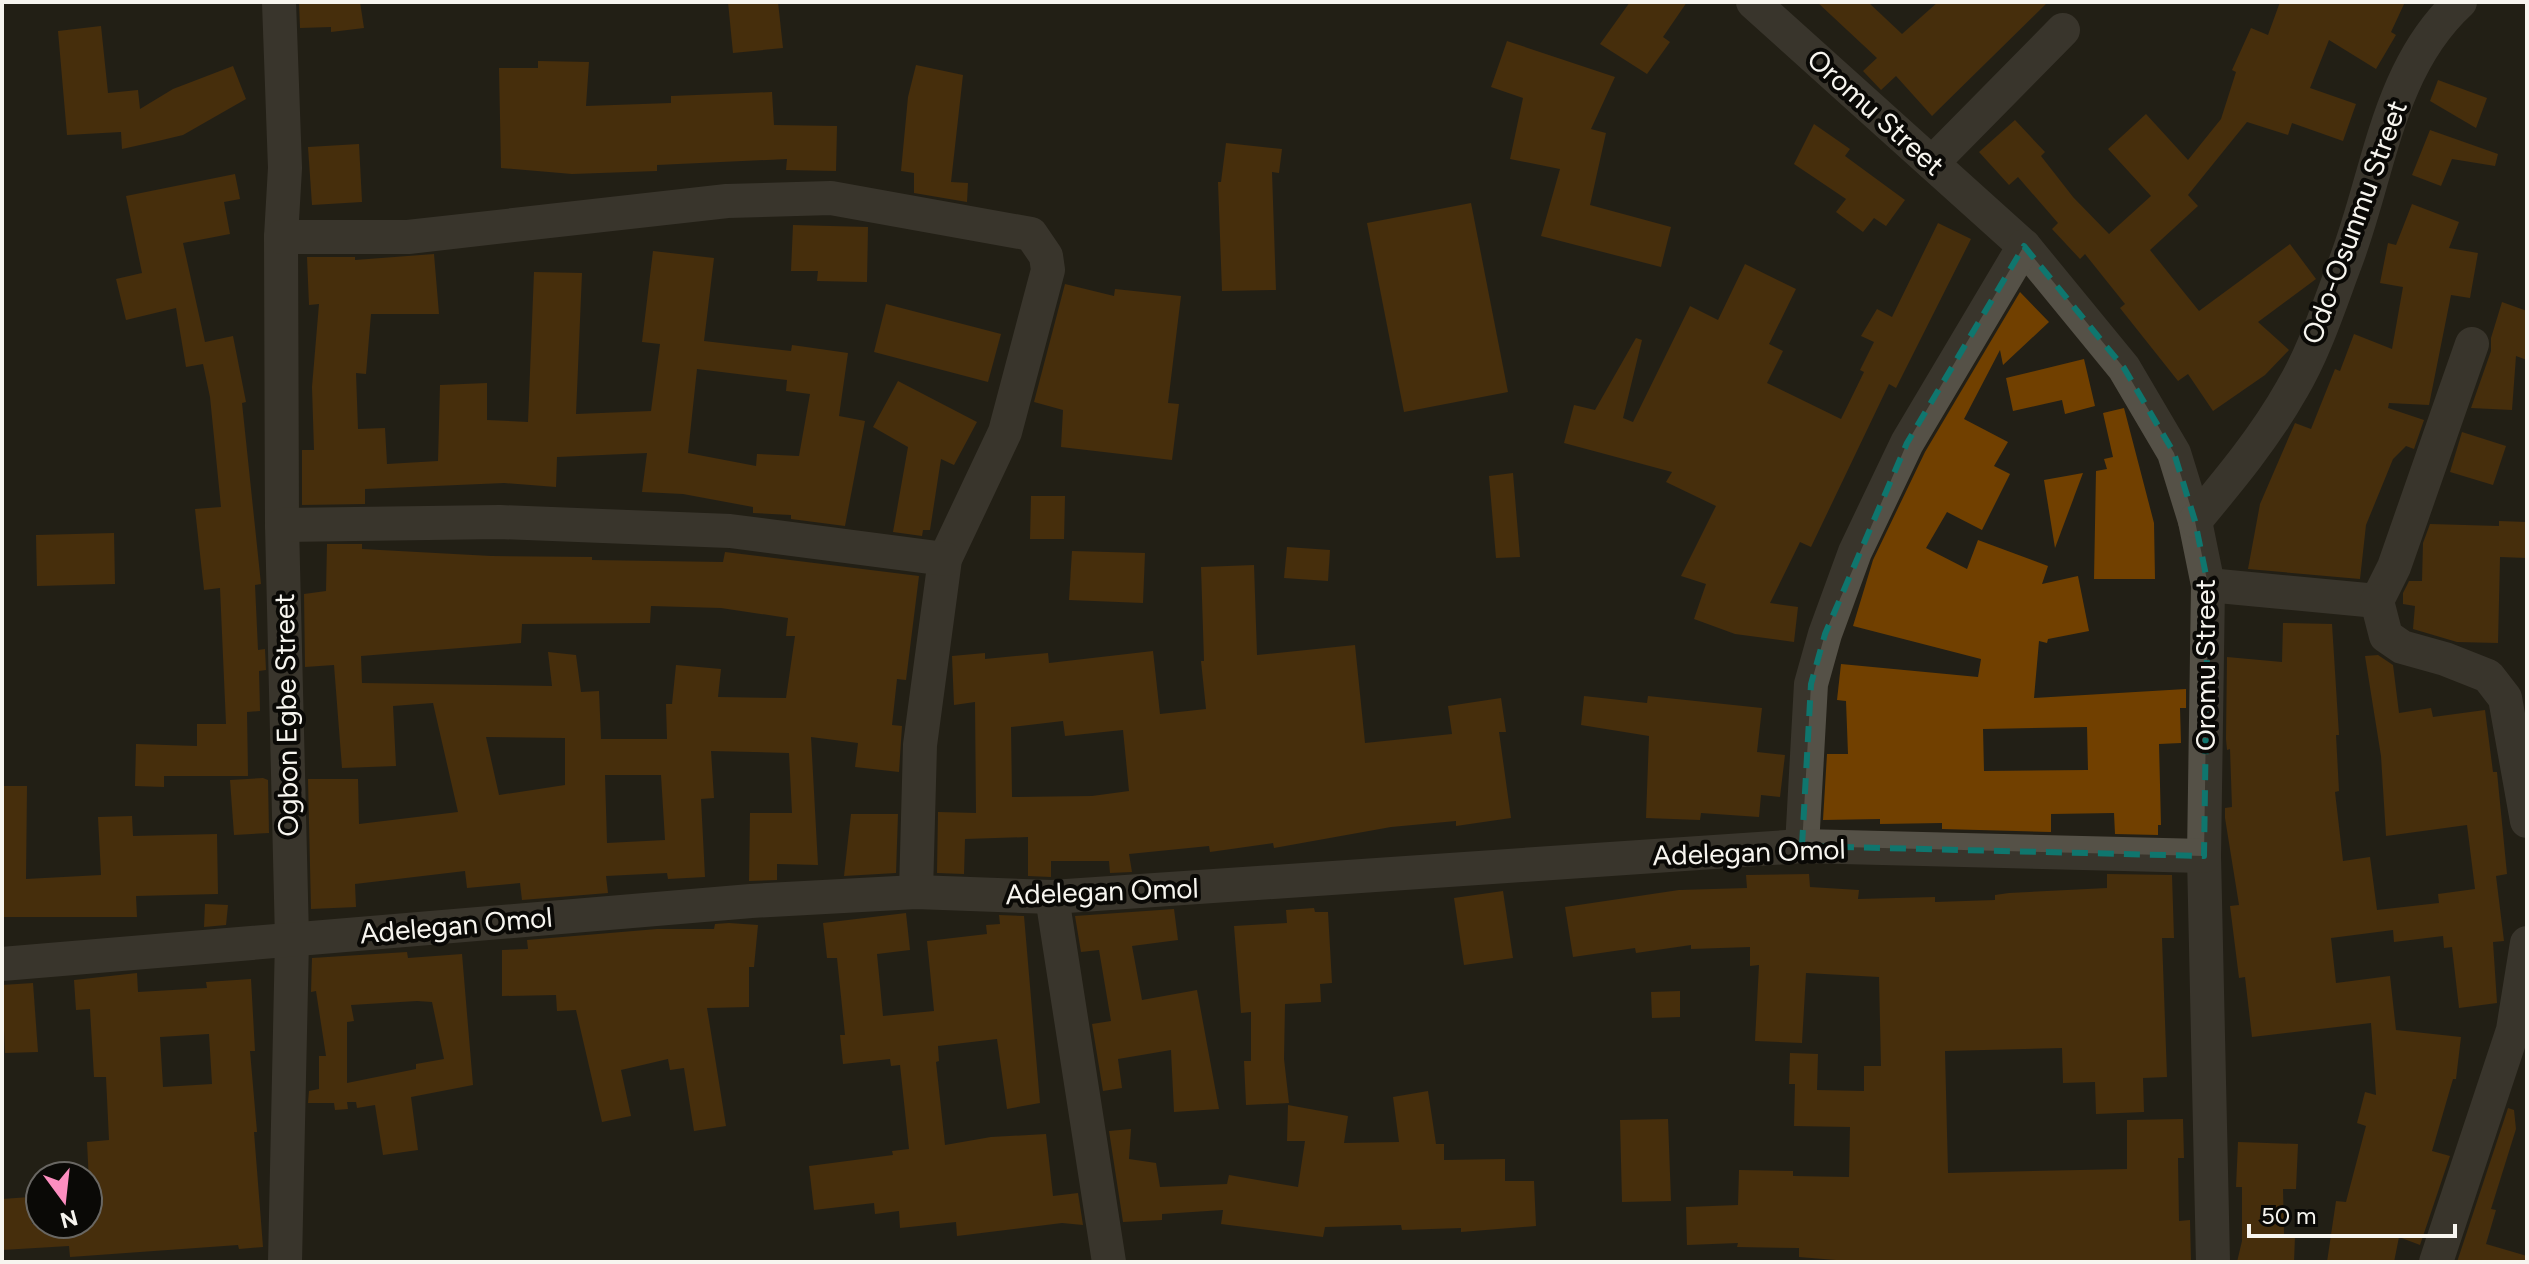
<svg xmlns="http://www.w3.org/2000/svg" width="2529" height="1264" font-family="Figtree,sans-serif">
	<style>
		.building { fill: #714000; fill-rule: evenodd }
		.lines { fill: none; stroke-linecap: round; stroke-linejoin: round }
		.minor { stroke: #555147; stroke-width: 34 }
		.marked { fill: none; stroke: #0f766e; stroke-width: 6; stroke-dasharray: 16 10; stroke-linejoin: round }
		.labels { text-anchor: middle; stroke-width: 8; stroke-linejoin: round; paint-order: stroke }
		.street-label { font-size: 28px; fill: #f7f5ef; stroke: #0a0906 }
	</style>
	<rect width="100%" height="100%" fill="#221f16"/>
	<g class="building">
		<path d="M299 2H360L364 28 331 32V27L300 28Z"/>
		<path d="M728 2H778L783 48 733 53Z"/>
		<path d="M1630 2H1687L1663 37 1670 42 1647 74 1600 44Z"/>
		<path d="M1817 2H1868L1902 34 1938 2H2048L1932 116 1896 76 1881 90 1863 71 1877 58Z"/>
		<path d="M2280 2H2405L2391 32 2396 35 2376 69 2329 40 2310 88 2356 104 2343 141 2292 123 2288 135 2247 122 2188 195 2198 206 2150 250 2199 311 2290 244 2316 279 2258 322 2289 350 2265 375 2213 411 2188 374 2178 381 2120 308 2125 304 2085 254 2080 259 2052 229 2058 223 2018 177 2009 185 1979 152 2015 120 2045 152 2041 156 2073 197 2109 234 2151 196 2108 149 2146 114 2188 160 2221 119 2236 72 2232 70 2251 28 2268 35Z"/>
		<path d="M101 26 108 93 138 90 140 109 173 89 233 66 246 99 183 135 158 141 122 149 121 132 67 135 58 31Z"/>
		<path d="M1507 41 1615 77 1591 129 1606 133 1590 205 1671 227 1661 267 1541 236 1560 169 1510 159 1523 98 1491 87Z"/>
		<path d="M538 61 589 62 586 106 671 103V96L772 92 774 125 837 126 836 171 786 170 787 159 657 165V171L572 174 501 168 499 68H538Z"/>
		<path d="M916 65 963 75 951 182 968 183 967 202 914 193V173L901 171 908 97Z"/>
		<path d="M2438 80 2487 98 2476 128 2430 101Z"/>
		<path d="M1814 124 1850 149 1845 156 1905 200 1886 226 1874 218 1863 232 1836 212 1846 199 1794 164Z"/>
		<path d="M2430 130 2498 154 2495 166 2452 159 2441 186 2412 175Z"/>
		<path d="M1226 143 1282 149 1279 173 1272 172 1276 290 1222 291 1218 182H1221Z"/>
		<path d="M359 144 362 202 312 205 308 147Z"/>
		<path d="M235 174 240 199 224 202 230 234 183 243 205 342 233 336 246 402 242 403 261 584 255 585 258 650 265 649 266 670 259 671 260 711 247 712 248 776H164V787L135 786 136 744 197 746V724H226L220 588 204 590 195 509 221 507 210 397 203 364 186 367 176 308 126 320 116 279 142 273 126 196Z"/>
		<path d="M1471 203 1508 392 1404 412 1367 223Z"/>
		<path d="M2412 204 2459 222 2449 248 2478 253 2470 298 2451 295 2429 405 2389 403 2388 408 2424 420 2414 449 2406 446 2393 459 2366 525 2360 579 2248 569 2260 504 2295 423 2311 429 2335 369 2340 371 2354 334 2392 349 2403 287 2380 283 2388 243 2396 245Z"/>
		<path d="M1938 223 1971 239 1896 388 1889 384 1811 547 1800 542 1770 603 1798 607 1794 642 1735 634 1694 619 1706 584 1681 576 1716 506 1666 482 1672 472 1564 443 1574 405 1595 410 1636 338 1642 340 1623 418 1633 422 1690 306 1718 320 1745 264 1796 289 1769 344 1783 351 1767 383 1841 419 1864 372 1860 370 1874 342 1861 336 1877 309 1892 317Z"/>
		<path d="M793 225 868 227 867 282 817 281 818 271H791Z"/>
		<path d="M653 251 714 258 704 341 791 351 792 345 848 353 839 416 865 421 845 526 791 519V515L753 513V507L683 494 642 492 647 453 557 457 556 487 504 483 365 489V504L302 505V450H314L312 387 319 304 309 305 307 257H355V260L434 254 439 314H371L366 374 356 373 358 429 385 428 387 464 438 461 440 385 487 383V420L528 422 534 272 582 273 576 414 651 411 660 344 642 342ZM697 369 787 380 786 391 810 394 799 456 757 454 756 466 688 453Z"/>
		<path d="M1065 284 1114 296 1115 289 1181 296 1168 403 1179 404 1172 460 1061 447 1063 410 1034 402Z"/>
		<path d="M2020 292 2049 322 2003 365 2000 350 1964 419 2008 442 1994 466 2010 474 1982 530 1947 512 1926 548 1967 569 1978 540 2048 566 2042 584 2078 576 2089 631 2048 639 2047 643 2039 641 2034 698 2186 689V708H2180L2181 743 2159 744 2161 825H2158V835L2115 834 2114 813 2051 814V832L1942 829V823L1880 824V819L1823 820 1827 754H1848L1846 701 1837 700 1841 664 1978 677 1981 659 1853 626 1873 560 1925 452ZM2087 727 2088 770 1984 771 1983 729Z"/>
		<path d="M2502 302 2527 311V360L2516 356 2512 410 2471 408 2491 351V338Z"/>
		<path d="M886 304 1001 334 988 382 874 352Z"/>
		<path d="M2084 359 2095 406 2065 414 2062 400 2013 411 2006 378Z"/>
		<path d="M898 381 977 422 954 465 941 459 930 530H923L922 536 893 532 908 447 873 427Z"/>
		<path d="M2124 408 2154 523 2155 579H2094L2096 471 2107 469 2104 459 2113 457 2103 413Z"/>
		<path d="M2462 432 2506 446 2493 485 2450 472Z"/>
		<path d="M1513 473 1520 557 1496 558 1489 476Z"/>
		<path d="M2083 473 2055 548 2044 480Z"/>
		<path d="M1031 496H1065L1064 539H1030Z"/>
		<path d="M2499 521 2527 522V558L2500 557 2498 643 2457 642 2413 629 2415 606 2403 604V593L2409 581H2422L2423 543 2430 524 2499 526Z"/>
		<path d="M114 533 115 584 37 586 36 535Z"/>
		<path d="M327 544H362V549L491 556 592 557V560L723 562 725 552 919 576 906 680 897 679 892 725 902 726 899 772 855 767 858 743 811 737 818 865 777 864V880L749 881 750 813H792L789 753 711 751 714 798 701 799 705 877 668 879 667 873 606 876 608 893 522 900 520 883 467 888 465 871 355 884 356 907 311 909 308 779H358L359 824 458 812 433 703 393 706 396 766 342 768 334 665 305 667 304 594 326 591ZM651 606 721 608 788 618 786 636H795L786 698 718 697 721 669 676 665 672 704H666L667 739H601L599 691 581 692 576 655 548 652 552 686 362 683 361 656 521 643 522 624 650 623ZM486 737 565 738V785L499 795ZM605 775H661L665 840 607 843Z"/>
		<path d="M1287 547 1330 550 1328 581 1284 578Z"/>
		<path d="M1072 551 1145 553 1143 603 1069 600Z"/>
		<path d="M1254 565 1257 655 1355 645 1365 743 1452 734 1448 706 1501 698 1506 732H1499L1511 818 1456 826V821L1391 827 1274 848 1273 843 1210 852 1209 846 1129 854 1132 872 1110 873 1109 861H1051V877L1028 876V837L965 839 964 874 937 873 938 812 976 813 975 702 954 705 952 656 985 653V659L1048 653 1049 663 1153 651 1160 714 1206 709 1201 661H1204L1201 567ZM1063 721 1065 736 1123 730 1129 791 1092 796 1012 797 1011 727Z"/>
		<path d="M2283 623 2332 624 2339 735H2336L2339 791 2335 792 2343 861 2370 857 2377 910 2439 903 2438 894 2475 889 2467 825 2386 836 2381 756 2365 656 2378 655 2393 665 2399 713 2431 708 2433 717 2485 710 2493 772H2497L2507 874 2496 876 2504 941 2493 942 2497 1003 2459 1008 2452 947 2444 948 2443 936 2394 942 2393 930 2331 938 2336 983 2390 976 2396 1030 2461 1037 2456 1079H2453L2432 1151 2450 1156 2420 1245 2399 1237 2394 1262H2327L2336 1201 2346 1202 2366 1126 2357 1123 2365 1092 2376 1095 2371 1023 2252 1037 2245 977 2239 978 2230 906 2239 905 2225 818V808L2232 807 2230 749 2227 750 2226 739 2227 657 2282 662Z"/>
		<path d="M1584 696 1647 703 1648 696 1762 708 1757 752 1785 755 1780 797 1761 795 1759 817 1701 813 1700 820 1646 818 1649 736 1581 725Z"/>
		<path d="M263 778 268 780 269 833 234 835 230 780Z"/>
		<path d="M2 786H27L26 879 101 875 98 817 132 816 133 836 217 834 218 894 136 896 137 917H2Z"/>
		<path d="M851 814H898L896 873 844 876Z"/>
		<path d="M1809 874 1810 887 1859 890 1858 899 1935 897V902L1995 900V895L2009 893 2107 888V874L2172 875 2174 938H2162L2167 1077 2143 1078 2144 1112 2096 1114 2095 1082 2063 1083 2062 1048 1945 1051 1948 1173 2127 1169V1120L2183 1119 2184 1158H2178L2179 1221 2190 1220 2191 1262 1848 1261 1799 1257V1248L1737 1247 1738 1243 1687 1245 1686 1207 1738 1205 1739 1170 1793 1171V1176L1849 1177 1850 1127 1794 1126 1795 1084H1789L1790 1053 1818 1054 1817 1090 1864 1091V1066H1881L1879 977 1806 973 1802 1043 1755 1041 1759 965 1750 966V947L1691 949V945L1636 953 1635 948 1573 957 1565 907 1679 890 1747 888 1746 875Z"/>
		<path d="M1503 891 1513 958 1464 965 1454 898Z"/>
		<path d="M205 904 228 905 226 925 204 927Z"/>
		<path d="M1314 908 1315 912H1328L1332 983 1320 984 1321 1002 1285 1004 1284 1059 1289 1103 1246 1105 1244 1061H1251V1012L1241 1013 1234 926 1287 923 1286 910Z"/>
		<path d="M1174 909 1178 940 1132 946 1142 1000 1197 990 1219 1109 1174 1112 1171 1050 1118 1059 1122 1088 1103 1091 1092 1024 1111 1021 1099 950 1081 952 1075 916Z"/>
		<path d="M906 913 910 950 877 954 883 1016 934 1011 927 941 987 934 986 925 1000 924 999 915 1024 916 1040 1103 1007 1109 997 1039 938 1046 939 1061 936 1062 945 1145 991 1137 1046 1134 1053 1196 1078 1193 1083 1225 1062 1223 957 1236 956 1222 900 1228 899 1211 875 1214 874 1203 814 1210 809 1166 893 1155 892 1151 909 1149 900 1065 891 1066 890 1059 843 1064 840 1035H845L837 958H827L823 923Z"/>
		<path d="M729 923 758 925 754 967H749V1007L707 1008 726 1126 694 1131 684 1068 670 1070 668 1059 621 1070 631 1116 602 1122 576 1010 557 1011 556 995 502 996V950L528 949 527 940 657 929H714L715 924Z"/>
		<path d="M407 952 408 958 462 954 473 1085 411 1097 418 1150 383 1155 375 1105 357 1108 356 1102H347L348 1109 335 1110 334 1103H308L309 1091 319 1089V1056H326L316 991 311 992 312 958ZM417 1001 432 1002 444 1059 416 1064V1069L347 1083V1022L354 1021 351 1005Z"/>
		<path d="M137 973 138 992 207 988 206 982 251 979 255 1051H250L257 1132H254L263 1247 239 1249 238 1245 70 1257 69 1246 2 1250V1199L30 1197 32 1224H88L90 1202 87 1142 109 1140 106 1077H94L90 1009 76 1010 74 980ZM209 1034 212 1084 163 1087 160 1037Z"/>
		<path d="M33 983 38 1052 5 1053 2 985Z"/>
		<path d="M1680 991V1017L1652 1018 1651 992Z"/>
		<path d="M1428 1091 1436 1144H1444V1160L1505 1159V1181H1534L1536 1226 1461 1232V1228L1402 1230 1401 1225 1325 1227 1323 1237 1221 1224 1223 1210 1162 1214V1220L1123 1222 1109 1131 1131 1129 1129 1159 1156 1163 1160 1187 1227 1184 1229 1175 1298 1187 1305 1141H1287L1288 1105 1348 1116 1344 1143 1399 1142 1393 1097Z"/>
		<path d="M2508 1108 2514 1110 2516 1129 2491 1209 2496 1210 2486 1244 2527 1256V1262H2457Z"/>
		<path d="M1668 1119 1671 1201 1622 1202 1620 1120Z"/>
		<path d="M2238 1142 2298 1144 2296 1189H2283L2284 1234 2295 1236 2294 1262H2237L2242 1241V1187H2236Z"/>
	</g>
	<g class="lines">
		<g class="minor">
			<path d="M279 2 285 168 281 237 282 525 292 939 285 1262"/>
			<path d="M1753 2 2024 246 2124 368 2174 453 2195 521 2208 585 2204 856 2213 1262"/>
			<path d="M1932 163 2063 30"/>
			<path d="M281 237H408L727 201 831 198 1031 234 1046 256 1048 270 1005 432 945 559 920 745 916 892"/>
			<path d="M2195 521C2230 479 2265 437 2292 389 2314 352 2329 306 2344 266 2379 177 2386 70 2460 2"/>
			<path d="M282 525 500 522 730 531 945 559"/>
			<path d="M2208 585 2377 601 2394 567 2472 344"/>
			<path d="M2377 601 2386 636 2402 647 2445 659 2488 676 2505 698 2527 821"/>
			<path d="M1802 846 1811 684 1825 634 1855 552 1907 443 2024 246"/>
			<path d="M1052 897 1109 1262"/>
			<path d="M2 964 751 901 916 892 1052 897 1802 846 2204 856"/>
			<path d="M2436 1262 2513 1030 2527 943"/>
		</g>
	</g>
	<path d="M0 0H2529V1264H0ZM2024 246 2124 368 2174 453 2195 521 2208 585 2204 856 1802 846 1811 684 1825 634 1907 443Z" fill="#221f16" fill-opacity=".55" fill-rule="evenodd"/>
	<path class="marked" d="M2024 246 2124 368 2174 453 2195 521 2208 585 2204 856 1802 846 1811 684 1825 634 1907 443Z"/>
	<g class="labels">
		<g class="street-label">
			<text transform="translate(1876 112) rotate(42)" y="10">Oromu Street</text>
			<text transform="translate(2354 222) rotate(-70)" y="10">Odo-Osunmu Street</text>
			<text transform="translate(2205 665) rotate(-90)" y="10">Oromu Street</text>
			<text transform="translate(286 715) rotate(-91)" y="10">Ogbon Egbe Street</text>
			<text transform="translate(1749 852) rotate(-2)" y="10">Adelegan Omol</text>
			<text transform="translate(1102 891) rotate(-2)" y="10">Adelegan Omol</text>
			<text transform="translate(456 925) rotate(-5)" y="10">Adelegan Omol</text>
		</g>
	</g>
	<rect width="2529" height="1264" fill="none" stroke="#f7f5ef" stroke-width="8"/>
	<g transform="translate(64 1200) rotate(165)"><circle r="38" fill="#0a0906" stroke="#696763" stroke-width="2"/>
	<path d="M0-6L14 30L0 20L-14 30Z" fill="#fd8ec0"/>
	<text y="-12" font-size="22" font-weight="bold" text-anchor="middle" fill="#f7f5ef">N</text>
	</g>
	<path d="M2249 1224v12h206v-12" fill="none" stroke="#f7f5ef" stroke-width="4"/>
	<text x="2261" y="1224" font-size="24" fill="#f7f5ef" stroke="#0a0906" stroke-width="6" paint-order="stroke">50 m</text>
</svg>
